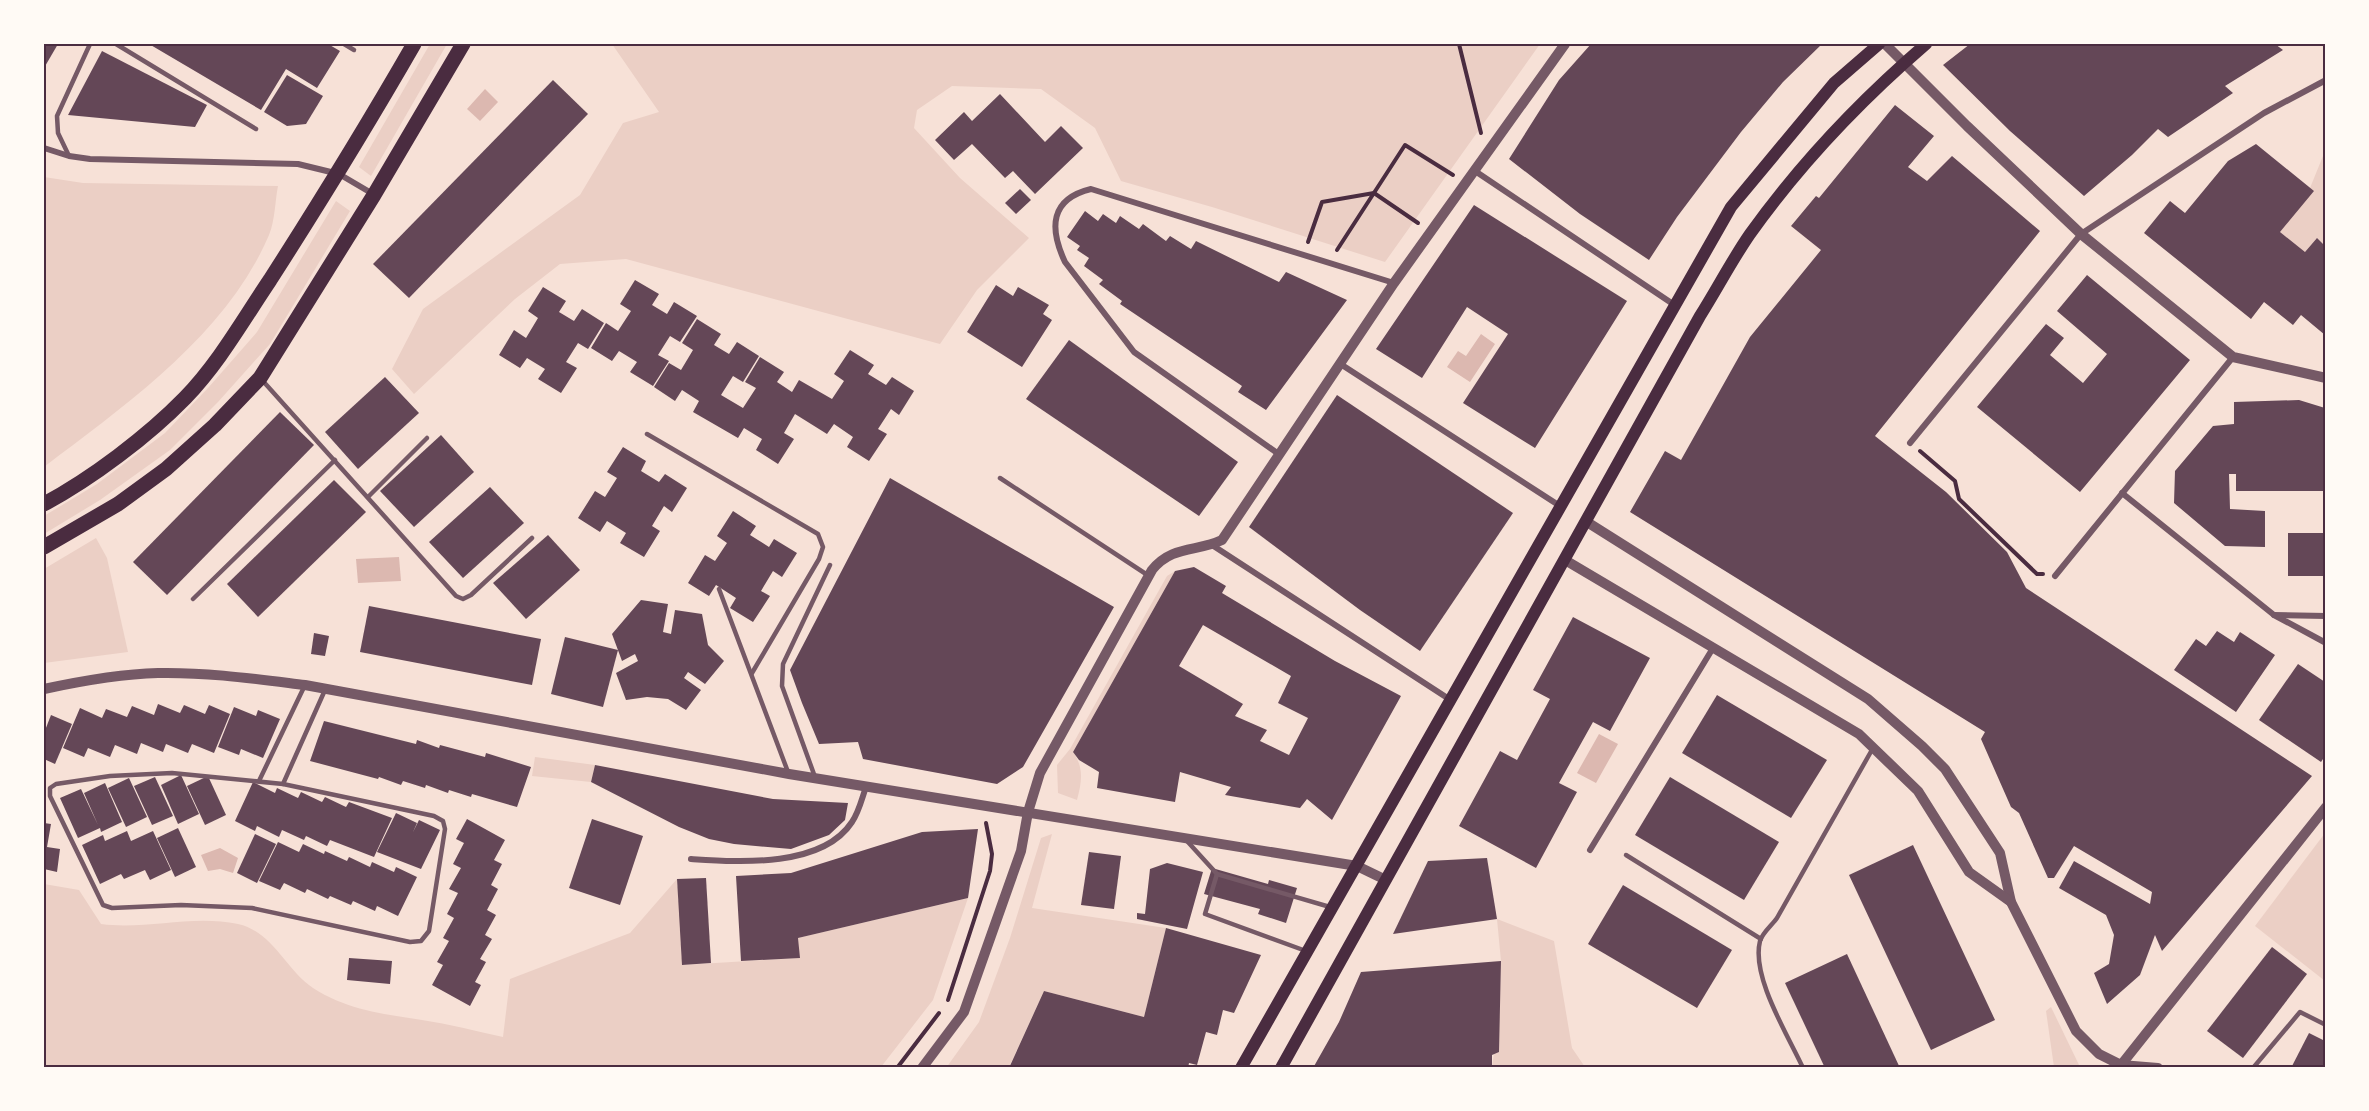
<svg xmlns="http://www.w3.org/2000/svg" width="2369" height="1111" font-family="Ubuntu,sans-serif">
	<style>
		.green { fill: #ebcfc5 }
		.water { fill: #dcb8b0 }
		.building { fill: #644757; fill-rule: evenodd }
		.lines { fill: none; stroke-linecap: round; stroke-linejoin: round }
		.path { stroke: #4a2c40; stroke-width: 4 }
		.service { stroke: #755966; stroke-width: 4.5 }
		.minor { stroke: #755966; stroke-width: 6 }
		.tertiary { stroke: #755966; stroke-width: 10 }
		.secondary { stroke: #4a2c40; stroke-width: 12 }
		.primary { stroke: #4a2c40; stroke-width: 15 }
		.neatline { fill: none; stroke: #4a2c40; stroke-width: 2 }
	</style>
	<rect width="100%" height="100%" fill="#f7e1d7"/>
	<g class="green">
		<path d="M430 44H447L371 176 359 167Z"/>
		<path d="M612 44H1540L1385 262 1212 207 1121 181 1095 128 1041 89 952 86 917 110 914 128 960 178 1029 238 977 290 940 344 626 259 560 264 515 299 414 394 392 369 423 309 580 195 623 123 659 112Z"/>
		<path d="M2325 151V246L2316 239 2305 252 2280 232 2310 188Z"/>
		<path d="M44 177 83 183 278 186C275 201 275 221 269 235 227 334 127 404 44 467Z"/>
		<path d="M336 201 350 211 270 344 218 402 170 450 100 500 44 534V516L97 484 165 433 208 388 257 332Z"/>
		<path d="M96 538 107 558 128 652 44 663V569Z"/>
		<path d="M1175 571 1073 752C1084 768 1082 781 1077 800L1058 793 1057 765 1070 749 1167 576Z"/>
		<path d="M535 757 595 765 591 782 532 776Z"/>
		<path d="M2325 833V981L2255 926Z"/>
		<path d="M1052 834 1032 908 1166 928 1144 1017 1044 991 1009 1067 946 1068 979 1022 1010 938 1041 838Z"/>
		<path d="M677 879 683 965 799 958 798 938 968 898 933 1000 881 1067 44 1068V884L79 890 101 924C147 930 192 914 238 924 273 932 285 969 313 988 347 1010 384 1014 422 1020 449 1024 476 1031 503 1037L510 979 630 933Z"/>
		<path d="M1497 919 1554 941 1572 1048 1585 1067H1492L1499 1018 1501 961Z"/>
		<path d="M2051 1007 2080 1067H2054L2046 1011Z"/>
	</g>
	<g class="water">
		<path d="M485 89 498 102 480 121 467 109Z"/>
		<path d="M1481 334 1495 344 1470 382 1447 367 1458 351 1466 356Z"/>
		<path d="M399 557 401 581 358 583 356 559Z"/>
		<path d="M1599 734 1618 744 1596 783 1577 773Z"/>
		<path d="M220 848 238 858 233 873 220 869 208 871 201 855Z"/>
	</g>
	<g class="building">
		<path d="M44 44H58L44 68Z"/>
		<path d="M149 44H328L340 51 317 88 286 69 261 110Z"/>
		<path d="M1591 44H1822L1783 82 1741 132 1677 217 1649 260 1580 214 1509 159 1559 80Z"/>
		<path d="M1970 44H2173L2176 46 2177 44H2275L2283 50 2225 86 2233 93 2168 137 2158 129 2132 155 2084 196 2010 131 1943 65Z"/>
		<path d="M102 51 207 105 195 127 68 115Z"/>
		<path d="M287 75 323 96 306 124 287 126 264 112Z"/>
		<path d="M553 80 588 114 409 298 373 264Z"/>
		<path d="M1000 94 1045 142 1061 126 1083 148 1035 194 1013 171 1005 178 972 144 954 160 935 140 964 112 972 121Z"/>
		<path d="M1895 105 1934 136 1908 167 1927 181 1952 156 2040 231 1875 436 1946 492 2007 552 2026 588 2312 776 2162 951 2155 935 2140 975 2107 1004 2094 973 2109 964 2114 935 2106 915 2059 888 2074 861 2150 904 2152 892 2074 846 2054 878H2048L2019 813 2011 807 1981 739 1985 732 1630 512 1665 451 1681 460 1750 337 1821 250 1791 226 1816 196 1819 198Z"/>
		<path d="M2256 144 2314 191 2280 232 2305 252 2317 238 2325 246V335L2301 315 2293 325 2264 302 2251 319 2144 233 2170 201 2185 213 2228 161Z"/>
		<path d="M1020 189 1031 200 1016 214 1005 203Z"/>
		<path d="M1474 205 1627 301 1535 448 1463 403 1508 334 1467 307 1422 378 1376 349Z"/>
		<path d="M1085 211 1098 221 1103 214 1116 223 1120 216 1139 229 1143 224 1166 241 1170 236 1191 249 1196 241 1279 282 1286 272 1347 300 1266 410 1238 392 1242 386 1120 304 1122 301 1099 284 1103 280 1084 266 1089 258 1077 250 1080 246 1067 237Z"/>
		<path d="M2087 275 2190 360 2080 492 1977 407 2046 324 2064 338 2050 355 2083 383 2107 354 2057 311Z"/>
		<path d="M635 280 659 294 652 305 667 314 674 302 697 316 680 342 670 336 658 355 669 361 653 386 630 372 637 362 619 351 612 361 591 348 606 323 618 331 631 311 620 304Z"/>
		<path d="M996 285 1013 296 1018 287 1049 305 1043 314 1052 320 1022 367 967 332Z"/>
		<path d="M543 287 566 301 559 312 574 321 582 309 604 323 588 349 578 343 566 362 577 368 561 393 538 379 545 369 527 358 520 368 499 355 514 330 526 338 538 318 528 311Z"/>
		<path d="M697 319 721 334 714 345 729 354 737 342 759 356 743 382 733 376 721 395 743 408 756 388 745 382 760 357 784 372 777 382 792 392 799 380 832 399 844 381 834 374 850 350 874 365 868 374 886 385 892 377 914 391 899 415 891 409 878 429 887 434 869 461 847 447 853 437 834 424 827 434 795 414 784 433 794 439 778 464 756 450 762 439 744 428 738 438 693 412 699 401 682 390 675 401 654 387 669 363 681 370 693 350 682 343Z"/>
		<path d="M1069 340 1238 462 1199 516 1026 399Z"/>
		<path d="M385 377 419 413 358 469 325 432Z"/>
		<path d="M1337 395 1513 513 1420 651 1360 610 1249 527Z"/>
		<path d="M2299 400 2325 408V491H2236V474H2229L2230 509 2265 511V547L2225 546 2174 503 2175 471 2213 426 2234 424V402Z"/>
		<path d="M280 412 314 445 167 595 133 562Z"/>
		<path d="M441 435 474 472 414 527 380 491Z"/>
		<path d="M623 447 646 461 641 471 659 482 665 474 687 488 672 512 664 506 652 526 660 531 644 557 620 543 626 533 607 521 600 532 578 518 595 491 605 497 617 478 607 472Z"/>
		<path d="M890 478 1114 607 1023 767 997 784 863 759 858 742 819 744 802 703 790 670Z"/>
		<path d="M334 480 366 512 258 617 227 584Z"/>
		<path d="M490 487 524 523 463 578 429 542Z"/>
		<path d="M733 511 756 526 750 535 769 547 774 539 797 553 782 577 773 571 761 591 770 596 753 622 730 608 736 598 716 585 709 596 688 583 705 555 715 561 727 543 717 536Z"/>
		<rect x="2288" y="533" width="37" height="43"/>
		<path d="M548 535 580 570 526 619 493 583Z"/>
		<path d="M1194 567 1226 586 1222 593 1335 661 1401 696 1332 820 1307 799 1300 808 1225 795 1231 787 1180 772 1175 802 1097 788 1099 772 1079 760 1073 752 1175 571ZM1203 625 1291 676 1278 703 1308 718 1289 755 1260 741 1267 730 1235 716 1243 704 1179 666Z"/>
		<path d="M641 600 668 604 663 632 671 634 675 610 702 614 708 645 724 661 705 684 688 672 684 678 701 690 686 710 668 699 647 697 626 700 616 673 638 661 635 654 622 661 612 634Z"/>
		<path d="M369 606 541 639 532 685 360 652Z"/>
		<path d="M1573 617 1650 658 1610 731 1593 722 1559 783 1577 792 1536 868 1459 826 1500 751 1517 760 1550 699 1533 690Z"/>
		<path d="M2217 631 2234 642 2240 632 2275 655 2236 712 2174 670 2196 639 2206 646Z"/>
		<path d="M314 633 329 636 325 656 311 654Z"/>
		<path d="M565 637 618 650 603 707 551 694Z"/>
		<path d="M2298 664 2325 682V756L2321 762 2259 720Z"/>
		<path d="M1717 695 1827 760 1791 818 1682 753Z"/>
		<path d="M158 704 180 713 184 705 205 714 209 705 230 714 214 753 192 744 188 753 166 744 163 752 141 743 137 754 115 745 110 757 88 748 84 757 63 748 80 708 102 718 106 709 127 717 132 706 154 715Z"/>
		<path d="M234 707 256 716 258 710 280 719 263 758 241 749 239 755 218 747Z"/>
		<path d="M51 715 72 724 55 764 44 759V733Z"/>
		<path d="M324 721 416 744 417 740 439 748 440 745 485 757 486 753 531 767 517 807 472 794 471 797 449 790 448 793 426 785 425 788 403 781 401 785 379 777 378 779 310 761Z"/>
		<path d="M595 765 773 799 848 803 845 820 829 835 791 849 734 844 709 839 679 827 591 782Z"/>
		<path d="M181 775 199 814 178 824 161 785Z"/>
		<path d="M208 776 226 815 205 825 187 786Z"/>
		<path d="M155 777 173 816 152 825 134 786Z"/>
		<path d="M1670 777 1779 842 1744 900 1635 835Z"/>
		<path d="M129 778 147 817 126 827 108 788Z"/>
		<path d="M253 782 275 793 277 788 298 798 301 792 322 802 325 797 346 807 349 802 392 818 374 857 330 840 327 846 306 836 304 840 282 830 279 837 257 826 255 831 235 821Z"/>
		<path d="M105 783 122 822 101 832 100 828 78 838 60 798 81 789 98 825 84 793Z"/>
		<path d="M396 813 417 823 413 832 419 820 440 830 421 869 377 852Z"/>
		<path d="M467 819 505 840 494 860 502 864 491 885 498 889 487 910 496 915 485 935 492 939 480 959 486 962 475 982 481 985 470 1006 432 985 443 965 437 962 449 941 443 938 454 918 447 914 458 893 449 889 461 868 453 864 464 843 456 839Z"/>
		<path d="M592 819 643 836 620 905 569 888Z"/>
		<path d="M44 823 51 824 47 847 60 849 57 872 44 869Z"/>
		<path d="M178 828 196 867 175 877 157 838Z"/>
		<path d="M978 829 968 898 798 938 800 958 741 961 736 876 791 873 922 832Z"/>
		<path d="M127 831 131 841 153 831 171 870 150 880 145 870 124 879 121 874 100 884 82 845 103 835 105 841Z"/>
		<path d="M255 834 276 844 257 883 237 873Z"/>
		<path d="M278 842 299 852 303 844 324 854 325 851 347 861 349 857 370 867 372 862 394 872 396 867 417 877 398 916 377 906 375 911 353 901 351 905 330 896 328 899 307 889 305 893 284 883 280 890 259 881Z"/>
		<path d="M1913 845 1995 1020 1931 1050 1849 875Z"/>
		<path d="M1089 852 1121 856 1114 909 1081 905Z"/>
		<path d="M1487 858 1497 919 1393 934 1428 861Z"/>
		<path d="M1167 863 1203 872 1187 929 1137 919V913L1145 914 1150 869Z"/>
		<path d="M1212 868 1268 884 1269 880 1297 888 1286 923 1258 914 1260 909 1204 894Z"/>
		<path d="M706 878 711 963 682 965 677 879Z"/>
		<path d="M1623 885 1732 950 1697 1008 1588 944Z"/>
		<path d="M1166 928 1261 955 1234 1013 1223 1010 1217 1035 1206 1032 1197 1065 1189 1063 1188 1068H1009L1044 991 1144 1017Z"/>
		<path d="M2272 947 2307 974 2243 1058 2207 1031Z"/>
		<path d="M1847 954 1900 1068H1825L1785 983Z"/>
		<path d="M349 958 392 961 390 984 347 980Z"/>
		<path d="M1501 961 1499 1052 1492 1055V1068H1313L1339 1022 1361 972Z"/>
		<path d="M2309 1033 2325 1041V1068H2291Z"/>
	</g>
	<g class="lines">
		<g class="path">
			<path d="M1459 44 1481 133"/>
			<path d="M1308 242 1322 202 1374 193 1418 223"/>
			<path d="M1337 250 1405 145 1453 175"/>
			<path d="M1920 451 1955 481 1959 499 2037 574H2043"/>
			<path d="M948 1000 990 871 992 854 986 823"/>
			<path d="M897 1068 939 1013"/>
		</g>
		<g class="service">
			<path d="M116 44 256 129"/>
			<path d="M344 44 354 50"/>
			<path d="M69 156 58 133 57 116 90 44"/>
			<path d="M262 380 456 596 463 599 471 595 532 538"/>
			<path d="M647 434 818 534 823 547 819 559 752 673"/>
			<path d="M1000 478 1149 576"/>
			<path d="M368 497 427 438"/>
			<path d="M719 589 788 772"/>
			<path d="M193 599 335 460"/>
			<path d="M172 773 283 784 434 816 443 821 445 829 429 931 421 941 410 942 252 908 181 905 112 908 103 905 50 796V788L56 784 110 776Z"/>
			<path d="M815 777 782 686 783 664 830 565"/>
			<path d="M259 781 305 685"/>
			<path d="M283 784 325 690"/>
			<path d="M1187 841 1217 874 1330 907"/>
			<path d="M1626 855 1761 939"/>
			<path d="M1217 874 1205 914 1306 951"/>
			<path d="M1803 1068C1788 1035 1751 977 1760 941 1762 933 1772 925 1777 918L1873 748"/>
			<path d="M2253 1068 2300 1012 2326 1025"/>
		</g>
		<g class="minor">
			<path d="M44 148 69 156 90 159 298 164 339 174 373 194"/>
			<path d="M1475 171 1673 304"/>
			<path d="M1342 365 1560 506"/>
			<path d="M1910 443 2081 234 2264 113 2326 80"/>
			<path d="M1280 455 1134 352 1065 262C1049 228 1050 199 1091 189L1394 283"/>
			<path d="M2122 493 2274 615 2326 643"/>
			<path d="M1212 545 1449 699"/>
			<path d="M2055 576 2233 357"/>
			<path d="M2274 615 2326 616"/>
			<path d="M1590 850 1713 648"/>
			<path d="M691 859C739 862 822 868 852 822 859 812 862 798 866 787"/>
		</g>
		<g class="tertiary">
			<path d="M1885 44 1967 126 2081 234 2233 357 2326 378"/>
			<path d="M1587 522 1868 699 1922 746 1945 769 2000 853 2011 902 2076 1031 2099 1054 2121 1065 2158 1068"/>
			<path d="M1565 560 1859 734 1918 791 1969 872 2011 902"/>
			<path d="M44 689C81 681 119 674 158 673 207 672 256 679 305 685L789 774 1357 866 1386 880"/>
			<path d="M2121 1065 2326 807"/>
			<path d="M922 1068 964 1012 1021 851 1028 812 1040 773 1152 570C1172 545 1197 552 1222 540L1394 283 1565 44"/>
		</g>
		<g class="secondary">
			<path d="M1241 1068 1731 207 1834 83 1879 44"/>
			<path d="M1281 1068 1700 316C1717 289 1732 260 1750 234 1800 164 1861 100 1926 44"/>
		</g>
		<g class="primary">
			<path d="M44 504C91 479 148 436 185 398 219 363 243 320 270 280 320 202 368 124 414 44"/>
			<path d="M44 547 118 504 166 469 215 425 260 378 374 195 463 44"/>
		</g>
	</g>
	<rect width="2369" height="1111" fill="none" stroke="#fffaf5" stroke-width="90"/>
	<rect x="45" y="45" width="2279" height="1021" class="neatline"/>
</svg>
